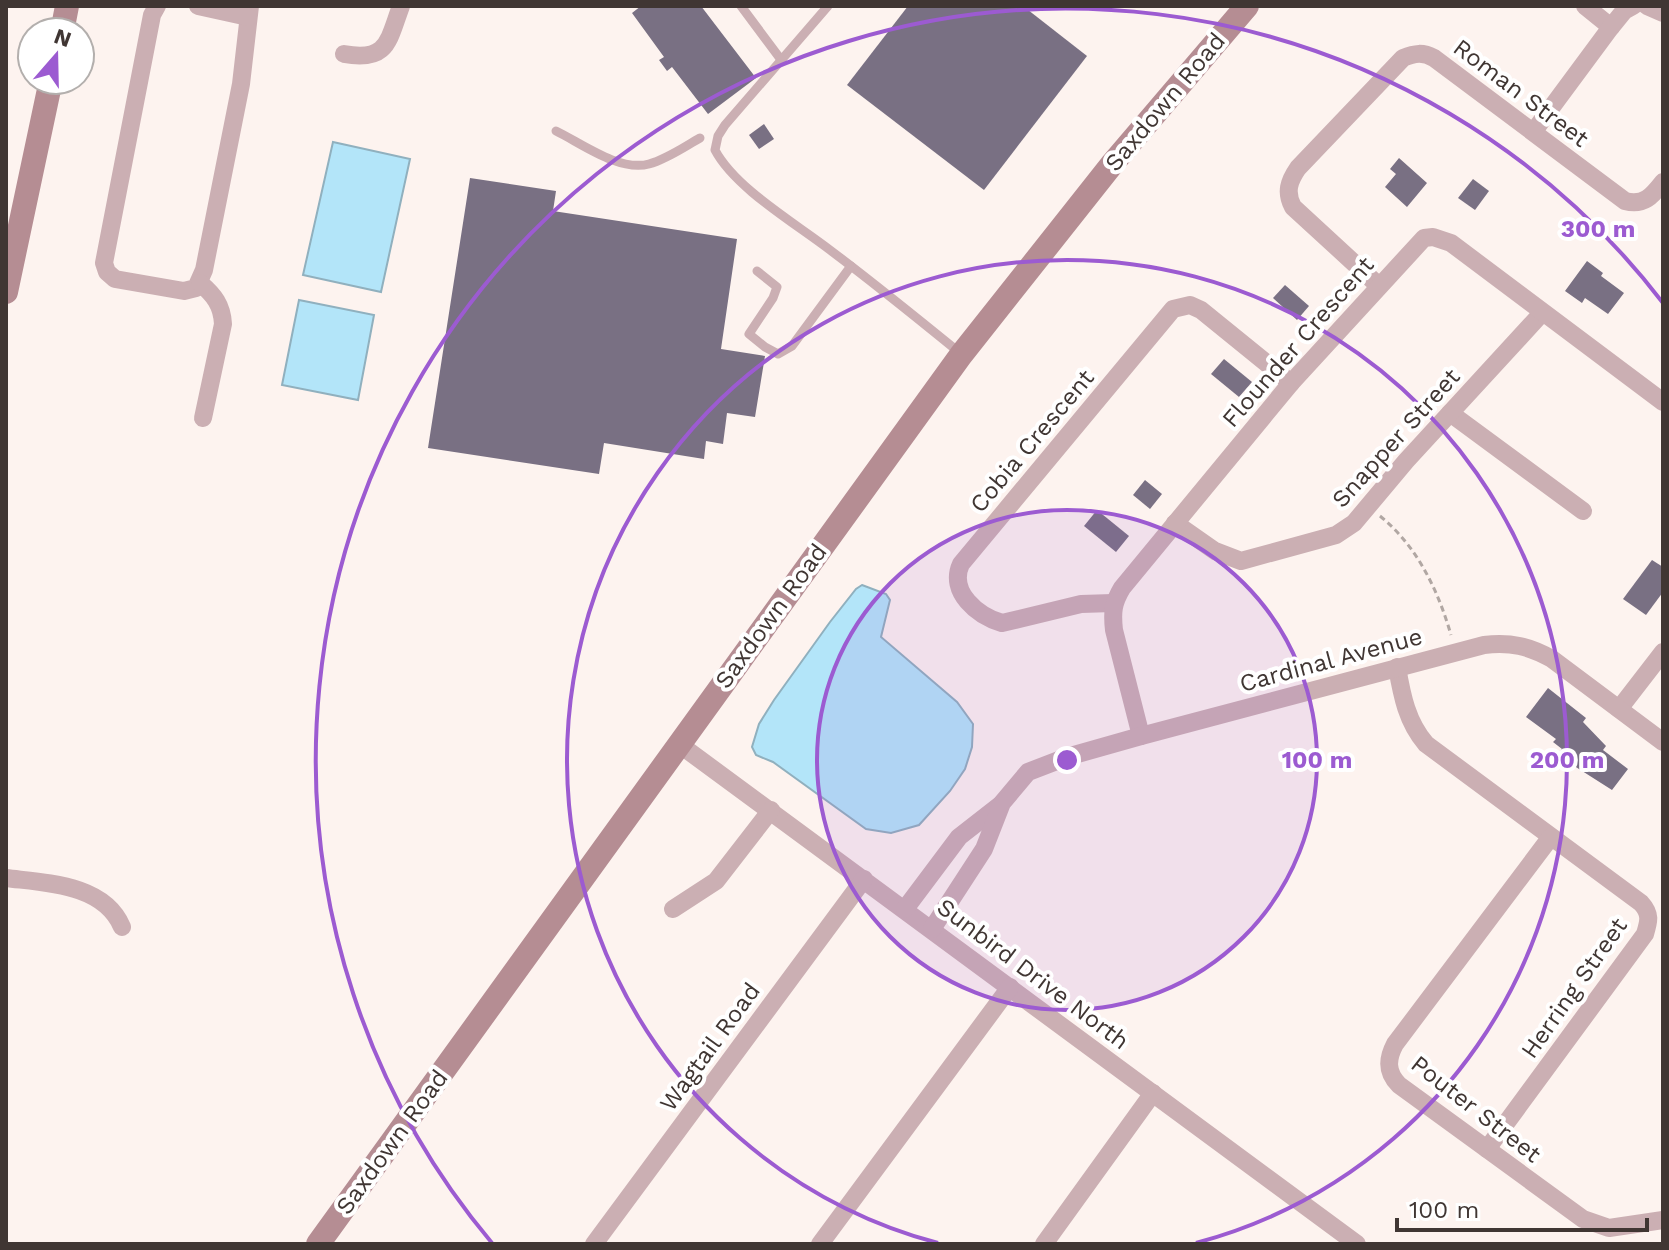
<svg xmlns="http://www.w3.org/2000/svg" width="1669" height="1250" font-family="'Work Sans',sans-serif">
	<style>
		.water { fill: #b3e5f9; stroke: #90b0be; stroke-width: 2 }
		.building { fill: #797083 }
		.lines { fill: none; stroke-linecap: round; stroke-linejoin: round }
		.path { stroke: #b1a7a3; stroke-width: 3; stroke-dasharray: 6 4; stroke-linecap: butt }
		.lane { stroke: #cbafb3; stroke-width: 9 }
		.street { stroke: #cbafb3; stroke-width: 18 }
		.secondary { stroke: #b58d93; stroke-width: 24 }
		.ring { fill: none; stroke: #9c5bd1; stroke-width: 4 }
		.labels { text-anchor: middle; stroke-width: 8; stroke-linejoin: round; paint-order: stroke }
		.street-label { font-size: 24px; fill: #403633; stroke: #fff }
		.centre { fill: #9c5bd1; stroke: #fff; stroke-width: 4 }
		.ring-label { font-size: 24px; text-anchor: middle; font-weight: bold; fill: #9c5bd1; stroke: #fff; stroke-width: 8; stroke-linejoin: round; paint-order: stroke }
	</style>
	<rect width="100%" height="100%" fill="#fdf3ef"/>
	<g class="water">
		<path d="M333 142 410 159 381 292 303 275Z"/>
		<path d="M299 300 374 315 358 400 282 385Z"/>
		<path d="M862 585 886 594 890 600 881 637 957 702 973 724 972 747 965 769 950 791 919 825 891 833 866 829 773 762 756 755 752 747 759 724 774 700 830 622 856 589Z"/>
	</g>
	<g class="building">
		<path d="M641 6H701L756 78 708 114 672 67 667 71 659 60 664 57 632 13Z"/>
		<path d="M908 6H1023L1087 56 984 190 847 85Z"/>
		<path d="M764 124 774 139 759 149 749 135Z"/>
		<path d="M1399 158 1427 183 1407 207 1385 187 1396 174 1390 169Z"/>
		<path d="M470 178 556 191 553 211 737 239 721 349 765 356 755 417 727 413 723 444 706 441 704 459 604 443 599 474 428 448Z"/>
		<path d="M1473 179 1489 191 1475 210 1458 198Z"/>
		<path d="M1587 261 1603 273 1601 276 1624 293 1608 314 1585 298 1582 303 1565 291Z"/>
		<path d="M1285 285 1309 306 1297 320 1273 298Z"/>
		<path d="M1224 359 1252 382 1239 397 1211 374Z"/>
		<path d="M1145 480 1162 494 1150 509 1133 495Z"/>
		<path d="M1097 510 1129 536 1116 552 1084 526Z"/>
		<path d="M1652 560 1663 567V592L1646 615 1623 599Z"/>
		<path d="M1548 688 1586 718 1583 722 1606 746 1603 750 1628 769 1612 790 1557 755 1562 749 1553 742 1556 739 1526 717Z"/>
	</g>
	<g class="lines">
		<path class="path" d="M1380 516C1417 546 1438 590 1451 635"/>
		<g class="lane">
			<path d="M741 6 782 61"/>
			<path d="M828 6 725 125 718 136 715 150C735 188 795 223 830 250 874 283 917 318 960 353"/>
			<path d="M556 131C581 143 619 172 649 164 667 159 684 147 700 138"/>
			<path d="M757 271 777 287 773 298 749 334 765 347 778 354 792 346 851 266"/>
		</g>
		<g class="street">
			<path d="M157 6 152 15 104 263 107 272 115 279 184 291 196 288 204 270 241 84 250 6"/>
			<path d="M198 6 248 17"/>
			<path d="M1585 6 1611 27"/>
			<path d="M1647 6 1663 13"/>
			<path d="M344 54C388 62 388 41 401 6"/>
			<path d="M1534 131 1611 27 1624 11 1633 6"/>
			<path d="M200 283C214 295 222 305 223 324L203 418"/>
			<path d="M1379 286 1293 207C1285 192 1289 181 1298 168L1403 58C1415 53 1423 52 1434 58L1625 201C1644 206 1652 196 1663 182"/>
			<path d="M1450 413 1583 511"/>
			<path d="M1175 523 1215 551 1241 561 1336 535 1354 523 1406 461 1542 313"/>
			<path d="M1113 603 1081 604 1002 623C978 616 948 592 961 564L1173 309 1190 305 1201 310 1291 383"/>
			<path d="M1397 667C1402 696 1407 722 1426 744L1641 903C1651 914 1649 921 1645 934L1487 1149"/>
			<path d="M1619 709 1663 652"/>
			<path d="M1141 736 1114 630C1112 612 1113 603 1122 588L1291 383 1424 238 1433 237 1451 243 1663 402"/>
			<path d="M679 744 1357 1244"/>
			<path d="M1550 838 1395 1044C1387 1059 1386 1072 1399 1085L1583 1219 1609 1228 1663 1220"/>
			<path d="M6 878C46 883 104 884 122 927"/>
			<path d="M673 909 716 881 771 810"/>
			<path d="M905 909 959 837 1000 805"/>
			<path d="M932 929 984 849 1002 803 1028 772 1067 757 1141 736 1484 645C1511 642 1529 646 1552 659L1663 742"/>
			<path d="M594 1244 864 879"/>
			<path d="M820 1244 1010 987"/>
			<path d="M1044 1244 1153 1093"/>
		</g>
		<g class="secondary">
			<path d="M62 32 67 6"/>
			<path d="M6 292 51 80"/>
			<path d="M318 1244 961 355 1113 163 1247 6"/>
		</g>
	</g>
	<circle cx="1067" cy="760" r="250" fill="#9c5bd1" fill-opacity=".12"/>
	<g class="ring">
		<circle cx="1067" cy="760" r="250"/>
		<path d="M938 1243A500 500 0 1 1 1196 1243"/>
		<path d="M492 1243A751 751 0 1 1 1663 303"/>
	</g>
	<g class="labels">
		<g class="street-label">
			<text transform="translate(1521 93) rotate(37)" y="8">Roman Street</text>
			<text transform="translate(1165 102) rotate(-50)" y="8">Saxdown Road</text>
			<text transform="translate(1298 342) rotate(-49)" y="8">Flounder Crescent</text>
			<text transform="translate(1396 438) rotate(-48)" y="8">Snapper Street</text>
			<text transform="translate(1032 441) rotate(-50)" y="8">Cobia Crescent</text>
			<text transform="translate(771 616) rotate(-54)" y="8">Saxdown Road</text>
			<text transform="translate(1331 660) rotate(-15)" y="8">Cardinal Avenue</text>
			<text transform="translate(1033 974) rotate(37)" y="8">Sunbird Drive North</text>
			<text transform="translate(1574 988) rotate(-55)" y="8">Herring Street</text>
			<text transform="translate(710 1047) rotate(-54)" y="8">Wagtail Road</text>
			<text transform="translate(1476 1109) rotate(38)" y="8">Pouter Street</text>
			<text transform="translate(392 1142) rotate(-54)" y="8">Saxdown Road</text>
		</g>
	</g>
	<circle cx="1067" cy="760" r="12" class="centre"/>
	<g class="ring-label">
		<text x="1598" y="237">300 m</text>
		<text x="1317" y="768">100 m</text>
		<text x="1567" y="768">200 m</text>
	</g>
	<rect width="1669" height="1250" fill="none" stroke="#403633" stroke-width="16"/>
	<g transform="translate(56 56) rotate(20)"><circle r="38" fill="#ffffff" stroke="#b3afad" stroke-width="2"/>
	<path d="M0-6L14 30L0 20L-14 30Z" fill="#9c5bd1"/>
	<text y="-12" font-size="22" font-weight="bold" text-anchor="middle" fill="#403633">N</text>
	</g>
	<path d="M1397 1218v12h250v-12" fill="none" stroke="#403633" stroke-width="4"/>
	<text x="1409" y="1218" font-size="24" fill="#403633" stroke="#ffffff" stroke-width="6" paint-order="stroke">100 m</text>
</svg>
